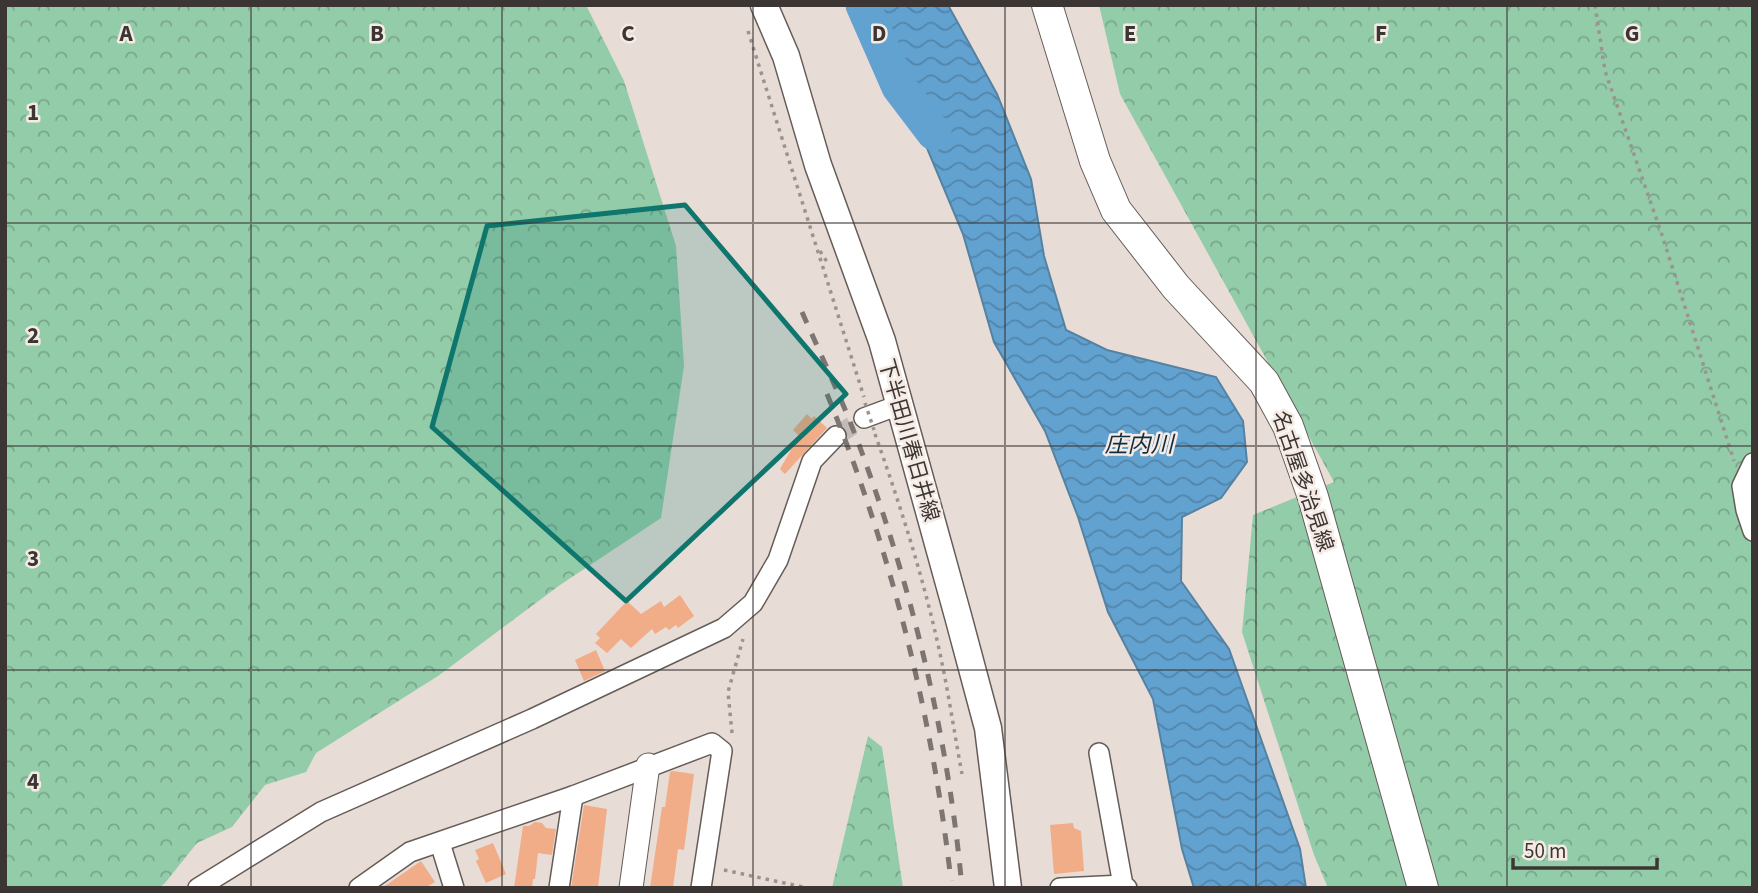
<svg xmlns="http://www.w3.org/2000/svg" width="1758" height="893" font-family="'Source Sans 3','Noto Sans JP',sans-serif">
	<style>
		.forest { fill: url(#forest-crowns) }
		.water { fill: url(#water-waves); stroke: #5682a1; stroke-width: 2 }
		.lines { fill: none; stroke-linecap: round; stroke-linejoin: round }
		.river { stroke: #62a2d0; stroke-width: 35 }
		.building { fill: #f1ac88 }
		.minor-tunnel { stroke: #c5bbb6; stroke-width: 19; stroke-dasharray: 19 10; stroke-linecap: butt }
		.minor-casing { stroke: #655c57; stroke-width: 22 }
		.tertiary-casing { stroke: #655c57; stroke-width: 25 }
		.secondary-casing { stroke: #655c57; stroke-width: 29 }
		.primary-casing { stroke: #655c57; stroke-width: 32 }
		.path { stroke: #9c9390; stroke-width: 3.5; stroke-dasharray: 3.5 5; stroke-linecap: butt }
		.minor { stroke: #fff; stroke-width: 19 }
		.tertiary { stroke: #fff; stroke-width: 23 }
		.secondary { stroke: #fff; stroke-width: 26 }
		.primary { stroke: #fff; stroke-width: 30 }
		.rail { stroke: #7d7572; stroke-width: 5; stroke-dasharray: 12 12; stroke-linecap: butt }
		.path-bridge { stroke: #9c9390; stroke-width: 3.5; stroke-dasharray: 3.5 5; stroke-linecap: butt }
		.marked { fill: #0f766e; fill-opacity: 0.2; stroke: #0f766e; stroke-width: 5; stroke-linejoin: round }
		.grid { fill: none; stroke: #3b3634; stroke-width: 2; stroke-opacity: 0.55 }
		.labels { text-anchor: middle; stroke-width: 5; stroke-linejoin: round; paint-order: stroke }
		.street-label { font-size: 21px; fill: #3b3634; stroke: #f5eae4 }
		.water-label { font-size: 23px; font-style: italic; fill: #102d40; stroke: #f5eae4 }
		.grid-label { font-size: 23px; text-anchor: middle; font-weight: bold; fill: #3b3634; stroke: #f5eae4; stroke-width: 5; stroke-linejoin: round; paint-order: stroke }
	</style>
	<defs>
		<pattern id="forest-crowns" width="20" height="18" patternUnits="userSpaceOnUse" patternTransform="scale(1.75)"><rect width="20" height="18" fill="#93cca9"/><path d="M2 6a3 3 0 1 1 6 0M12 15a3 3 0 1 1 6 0" fill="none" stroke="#79a68a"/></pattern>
		<pattern id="water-waves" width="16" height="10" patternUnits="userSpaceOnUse" patternTransform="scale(1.75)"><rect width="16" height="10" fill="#62a2d0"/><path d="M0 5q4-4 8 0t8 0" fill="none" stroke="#5285aa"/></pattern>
	</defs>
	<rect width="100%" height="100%" fill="#e8dcd7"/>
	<g class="forest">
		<path d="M5 5H586L624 81 676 246 684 366 661 518 560 585 438 676 316 753 306 772 265 785 232 827 197 843 165 883 159 888H5Z"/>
		<path d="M1099 5H1753V888H1328L1314 855 1242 632 1253 515 1334 482 1120 94Z"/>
		<path d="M868 736 882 747 903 888H832Z"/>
	</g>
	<path class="water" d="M867 5H948L997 94 1031 179 1044 256 1066 330 1107 350 1216 377 1243 421 1247 462 1221 498 1182 517 1181 581 1229 649 1300 849 1306 888H1194L1182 849 1153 699 1108 612 1078 517 1045 431 994 342 963 234Z"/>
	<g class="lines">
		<path class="river" d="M863 5 899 87 934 133"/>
	</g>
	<g class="building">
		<path d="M807 414 812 419 814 416 827 428 785 474 780 469 799 436 793 430Z"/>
		<path d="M680 595 694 616 678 628 676 625 669 630 666 627 655 634 652 629 631 648 621 639 607 653 595 643 600 638 596 634 627 601 641 614 661 601 664 607Z"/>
		<path d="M596 650 605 671 584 681 575 660Z"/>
		<path d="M673 771 694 774 684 850 678 849 673 888H650L662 807H665L670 772Z"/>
		<path d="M584 805 607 809 598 888H571Z"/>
		<path d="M535 822 542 823 546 828 556 829 552 855 538 853 535 879H533L532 888H514L523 826H529Z"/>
		<path d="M1073 823 1074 828 1081 831 1084 871 1054 874 1050 825Z"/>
		<path d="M493 843 506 874 486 883 476 861 479 859 475 850Z"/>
		<path d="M421 861 435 882 425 888H382Z"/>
	</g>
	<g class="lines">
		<path class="minor-tunnel" d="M836 436 864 418"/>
		<defs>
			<g id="minor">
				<path d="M864 418 899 405"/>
				<path d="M1753 463 1742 486 1746 510 1753 531"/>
				<path d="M1099 753 1123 885 1127 888"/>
				<path d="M440 843 454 888"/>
				<path d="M198 888 321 812 532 719 724 628 753 603 778 560 812 461 836 436"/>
				<path d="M359 888 410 852 573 796 712 743 722 751 701 888"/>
				<path d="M559 888 573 796"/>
				<path d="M1060 888 1123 885"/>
			</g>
			<path id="tertiary" d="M631 888 648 765"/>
			<path id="secondary" d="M764 5 786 56 818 165 882 341 958 616 988 728 1008 888"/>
			<path id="primary" d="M1047 5 1095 161 1116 210 1176 287 1264 382 1288 426 1313 497 1423 888"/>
		</defs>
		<use href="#minor" class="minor-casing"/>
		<use href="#tertiary" class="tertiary-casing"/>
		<use href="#secondary" class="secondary-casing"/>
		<use href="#primary" class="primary-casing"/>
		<g class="path">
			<path d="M1595 5 1605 71 1662 235 1734 461"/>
			<path d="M748 31 864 397"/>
			<path d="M820 251 829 265"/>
			<path d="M875 434C903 513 929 595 945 678 951 710 956 742 962 774"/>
			<path d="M732 733 728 692 743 639"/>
			<path d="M724 870 803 887"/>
		</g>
		<use href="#minor" class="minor"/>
		<use href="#tertiary" class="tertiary"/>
		<use href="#secondary" class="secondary"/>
		<use href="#primary" class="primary"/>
		<g class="rail">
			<path d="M802 312C824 362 848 412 866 464 915 601 949 743 962 888"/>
			<path d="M827 394C891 550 932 714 951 881"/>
		</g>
		<path class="path-bridge" d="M865 403 874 430"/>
	</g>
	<path class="marked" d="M685 205 846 394 626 601 432 427 487 226Z"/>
	<path class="grid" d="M251 5V888M502 5V888M753 5V888M1005 5V888M1256 5V888M1507 5V888M5 223H1753M5 446H1753M5 670H1753"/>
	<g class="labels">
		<g class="street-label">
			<text transform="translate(909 440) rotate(74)" y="7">下半田川春日井線</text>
			<text transform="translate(1303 481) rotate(71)" y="7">名古屋多治見線</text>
		</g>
		<g class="water-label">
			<text x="1139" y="452">庄内川</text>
		</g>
	</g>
	<g class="grid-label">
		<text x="126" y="41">A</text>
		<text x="377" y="41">B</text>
		<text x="628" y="41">C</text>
		<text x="879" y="41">D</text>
		<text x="1130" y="41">E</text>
		<text x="1381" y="41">F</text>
		<text x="1632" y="41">G</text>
		<text x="33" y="120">1</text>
		<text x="33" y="343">2</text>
		<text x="33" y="566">3</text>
		<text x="33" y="789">4</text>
	</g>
	<rect width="1758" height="893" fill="none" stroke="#3b3634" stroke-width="14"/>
	<path d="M1513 858v10h144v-10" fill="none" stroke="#3b3634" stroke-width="3.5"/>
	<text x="1524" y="858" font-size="21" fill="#3b3634" stroke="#f5eae4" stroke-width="5" paint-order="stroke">50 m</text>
</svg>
